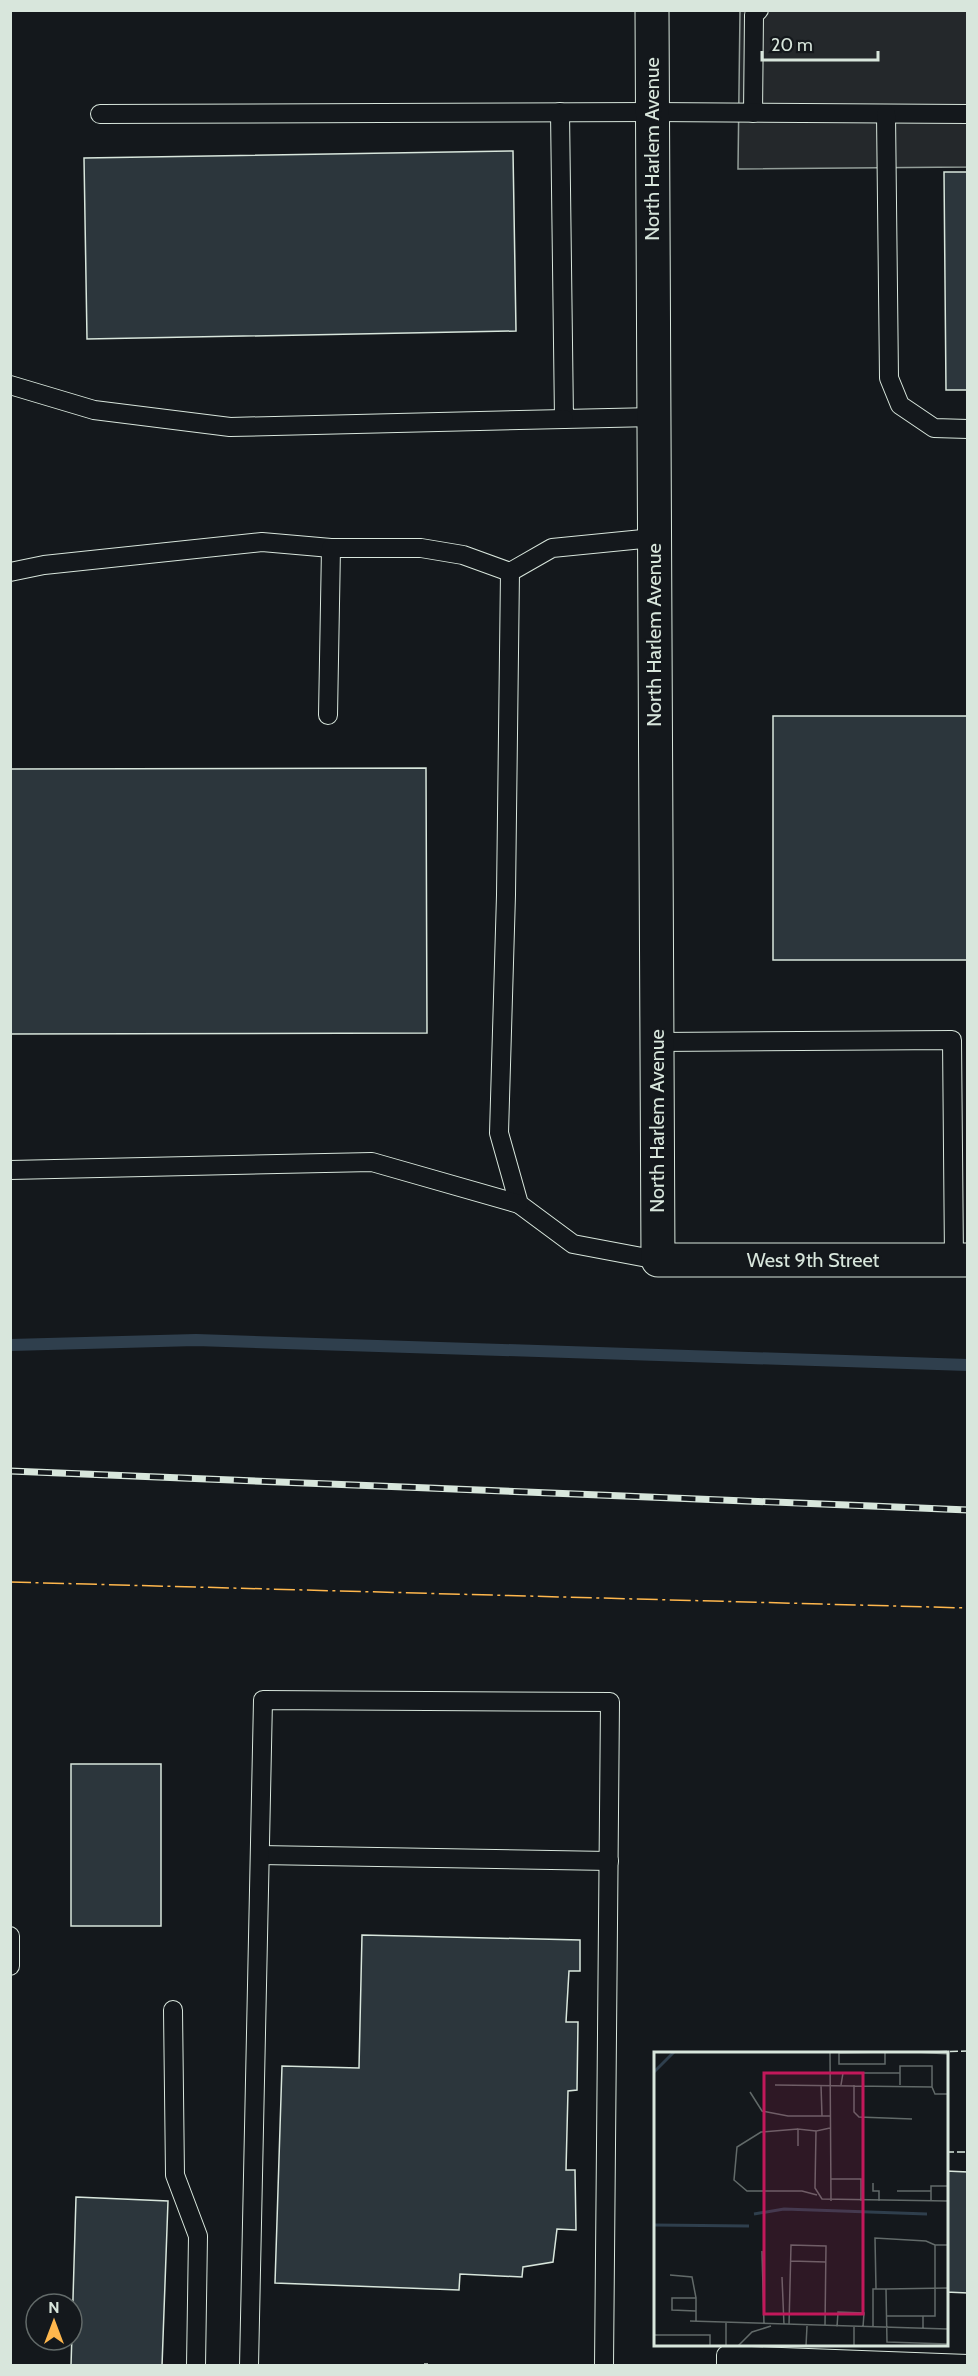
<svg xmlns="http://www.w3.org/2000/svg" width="978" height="2376" font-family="Cabin,sans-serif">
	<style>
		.parking { fill: #24282b; stroke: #939e99; stroke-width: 1.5 }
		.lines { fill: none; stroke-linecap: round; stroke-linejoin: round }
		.stream { stroke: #2f3f4d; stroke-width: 12 }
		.building { fill: #2c363c; stroke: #d8e6dc; stroke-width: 1.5 }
		.lane-casing { stroke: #d8e6dc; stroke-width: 20 }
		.street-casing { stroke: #d8e6dc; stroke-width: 35 }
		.path { stroke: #9da8a2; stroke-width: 4; stroke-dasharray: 4.5 3; stroke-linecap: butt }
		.lane { stroke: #14181c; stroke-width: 18 }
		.street { stroke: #14181c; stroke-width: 33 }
		.rail-casing { stroke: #d8e6dc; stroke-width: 7 }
		.rail { stroke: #14181c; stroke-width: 4.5; stroke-dasharray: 14; stroke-linecap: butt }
		.fence { stroke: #d8e6dc; stroke-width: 1.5; stroke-dasharray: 8 3; stroke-linecap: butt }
		.power { stroke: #ffb74d; stroke-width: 1.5; stroke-dasharray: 21 4.5 3 4.5; stroke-linecap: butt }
		.labels { text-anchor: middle; stroke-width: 4.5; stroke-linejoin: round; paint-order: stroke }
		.street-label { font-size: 20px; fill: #d8e6dc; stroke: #14181c }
		.inset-river { fill: none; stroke: #2f3f4d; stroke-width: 3 }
		.inset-road { fill: none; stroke: #626a69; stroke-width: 1.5 }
		.view { fill: #c2185b; fill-opacity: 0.15; stroke: #c2185b; stroke-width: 3 }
		.inset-edge { fill: none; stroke: #d8e6dc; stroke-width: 3 }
	</style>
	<rect width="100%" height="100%" fill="#14181c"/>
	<path class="parking" d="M740 11H967V167L738 169Z"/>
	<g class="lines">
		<path class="stream" d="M10 1345 196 1340 968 1365"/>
	</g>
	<g class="building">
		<path d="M513 151 516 331 87 339 84 158Z"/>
		<path d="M944 172H968V390H946Z"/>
		<rect x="773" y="716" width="195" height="244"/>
		<path d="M426 768 427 1033 10 1034V769Z"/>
		<rect x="71" y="1764" width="90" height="162"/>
		<path d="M362 1935 580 1940V1971H569L566 2022H578L577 2090 568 2091 566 2170H575L576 2230 557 2229 553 2262 523 2267 522 2277 460 2274 459 2290 275 2283 282 2066 359 2068Z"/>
		<path d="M946 2171 968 2172V2293L946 2292Z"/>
		<path d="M76 2197 168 2201 162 2366H71Z"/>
	</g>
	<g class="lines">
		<defs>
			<g id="lane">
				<path d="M560 112 564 419 654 417"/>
				<path d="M753 113 754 15 759 10"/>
				<path d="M100 114 652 112 968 114"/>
				<path d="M886 114 889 378 900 405 934 428 968 429"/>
				<path d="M10 385 94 410 230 427 564 419"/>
				<path d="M653 538 552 548 510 572 506 895 499 1133 519 1204 573 1244 658 1260"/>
				<path d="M10 572 44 565 262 542 331 548"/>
				<path d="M328 715 331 548H421L463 555 510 572"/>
				<path d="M657 1042 952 1040 954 1260"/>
				<path d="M10 1170 372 1162 519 1204"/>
				<path d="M260 1855 609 1861"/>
				<path d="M10 1936V1966"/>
				<path d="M173 2010 175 2175 198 2236 196 2366"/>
				<path d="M249 2366 263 1700 610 1702 604 2366"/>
				<path d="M726 2366V2355L968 2364"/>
			</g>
			<path id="street" d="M652 10 658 1260H968"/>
		</defs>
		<use href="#lane" class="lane-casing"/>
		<use href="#street" class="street-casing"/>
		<path class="path" d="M426 2366V2363"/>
		<use href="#lane" class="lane"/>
		<use href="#street" class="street"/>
		<defs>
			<path id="rail" d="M10 1471 968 1510"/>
		</defs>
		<use href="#rail" class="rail-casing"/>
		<use href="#rail" class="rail"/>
		<g class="fence">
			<path d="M829 2054 968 2051"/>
			<path d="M946 2152H968"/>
		</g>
		<path class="power" d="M10 1582 968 1608"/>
	</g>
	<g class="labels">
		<g class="street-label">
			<text transform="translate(652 149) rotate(-90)" y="7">North Harlem Avenue</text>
			<text transform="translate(654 635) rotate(-90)" y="7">North Harlem Avenue</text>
			<text transform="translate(657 1121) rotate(-90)" y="7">North Harlem Avenue</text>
			<text x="813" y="1267">West 9th Street</text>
		</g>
	</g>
	<g transform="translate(654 2052)">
		<rect width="294" height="294" fill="#14181c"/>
		<path class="inset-river" d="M0 20 20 0M100 162 130 157 273 162M0 173 95 174"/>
		<path class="inset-road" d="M176 0 177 149M185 0V12H231V0M263 0 294 2M185 1 230 0M121 33 278 35V14H246V33M167 33 168 64H177M187 33 189 21H246M200 33V60L205 65 258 67M278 35 281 42H294M96 40 108 59 134 64H168M176 76 162 79 161 136 168 147 294 149M144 77 107 80 83 95 80 128 93 139H148L163 143M144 94V77L162 79M177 127H207V149M219 131V139H225V149M243 139H277M277 149V134H294M108 199 110 272M137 209 172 210M16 223 38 225 42 246M128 225 130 273M222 237 221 186 272 189 281 193M232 237 294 236M42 259 18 258V246H42V269M232 264H269V276M269 264H281V193H294M36 269 294 277M72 270V294M135 273 137 193 172 194 171 274M183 275 184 260 210 261 209 275M200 275V294M219 276V237H232L233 290 294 292M0 283H56V294M84 294 98 280 117 274M152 294 153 274"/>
		<path class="view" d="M110 21H209V262H110Z"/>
		<rect width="294" height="294" class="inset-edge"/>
	</g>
	<rect width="978" height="2376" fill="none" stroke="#d8e6dc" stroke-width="24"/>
	<g transform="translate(54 2322)"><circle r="28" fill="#14181c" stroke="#626a69" stroke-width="1.5"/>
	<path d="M0-4.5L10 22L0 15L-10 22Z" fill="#ffb74d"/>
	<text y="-9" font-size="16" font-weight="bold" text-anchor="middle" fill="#d8e6dc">N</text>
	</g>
	<path d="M762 51v9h116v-9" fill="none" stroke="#d8e6dc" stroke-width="3"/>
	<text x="771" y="51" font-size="18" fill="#d8e6dc" stroke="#14181c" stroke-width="4.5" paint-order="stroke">20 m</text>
</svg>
